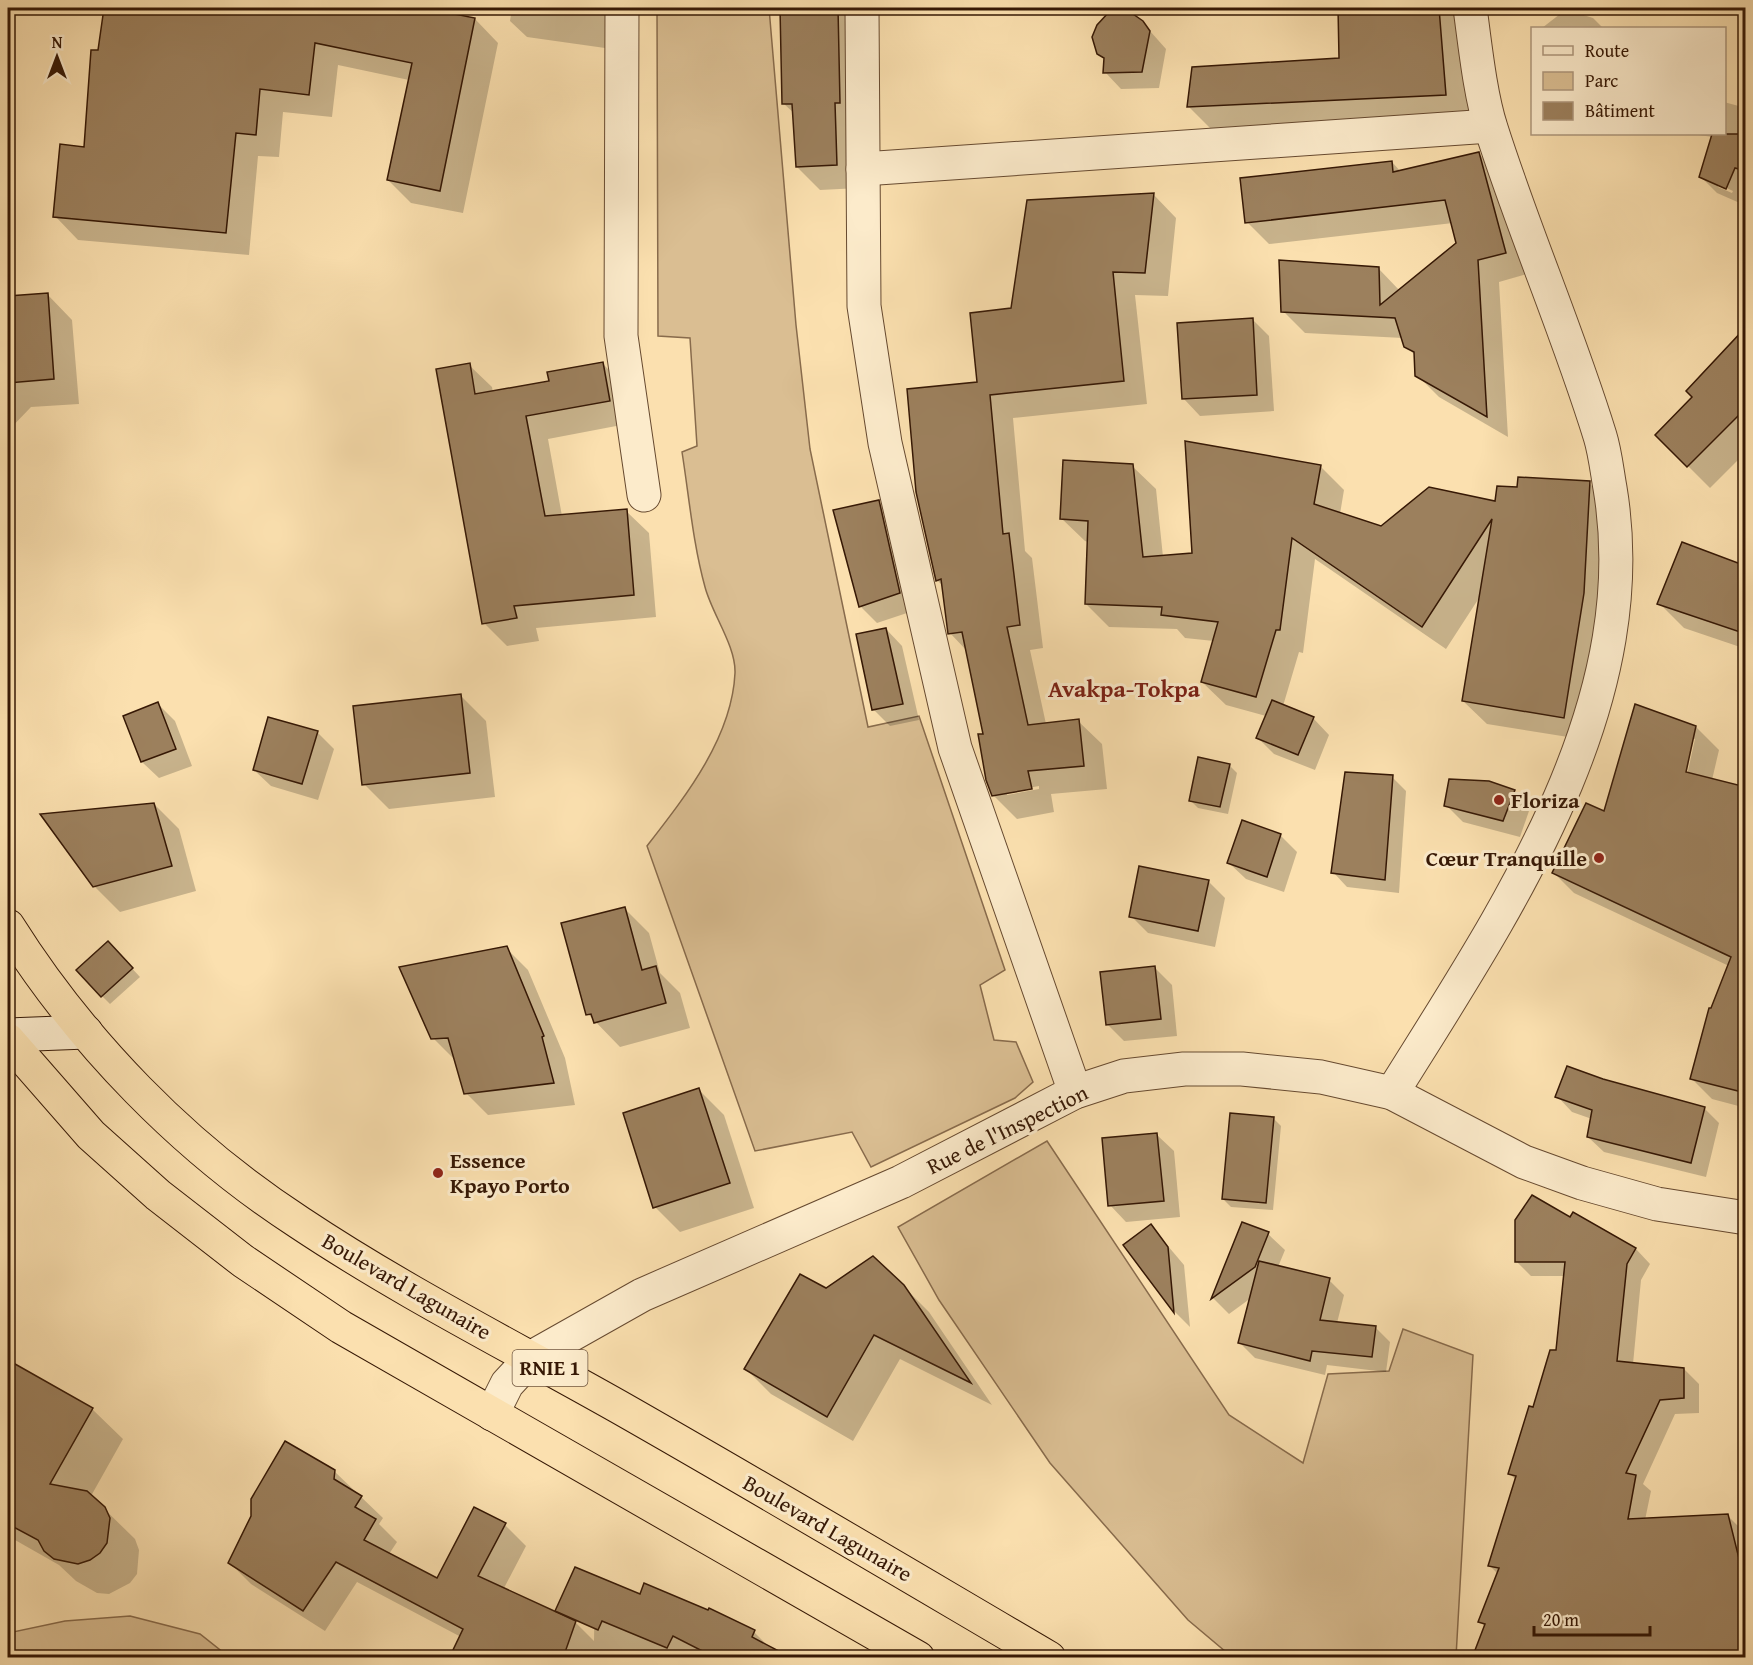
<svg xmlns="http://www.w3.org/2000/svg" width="1753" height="1665" font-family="'Gentium Book Plus',serif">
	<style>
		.green { fill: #dabe92; stroke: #886b4c; stroke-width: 1.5 }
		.shadow { fill: #0003; fill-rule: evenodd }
		.building { fill: #9c805d; stroke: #361805; stroke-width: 1.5 }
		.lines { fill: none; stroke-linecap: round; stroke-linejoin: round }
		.minor-casing { stroke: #674a30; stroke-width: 35 }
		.tertiary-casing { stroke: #674a30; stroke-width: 35 }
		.secondary-casing { stroke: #361805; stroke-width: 35 }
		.trunk-casing { stroke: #361805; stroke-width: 35 }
		.minor { stroke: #fcebcb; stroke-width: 33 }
		.tertiary { stroke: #fcebcb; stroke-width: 33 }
		.secondary { stroke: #fcebcb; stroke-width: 33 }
		.trunk { stroke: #fbe0af; stroke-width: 33 }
		.poi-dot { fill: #8f2418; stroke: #fcebcb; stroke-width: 2 }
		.labels { text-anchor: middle; stroke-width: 6; stroke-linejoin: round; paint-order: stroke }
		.shield { fill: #fcebcb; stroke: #715740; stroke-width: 1.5 }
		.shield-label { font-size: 21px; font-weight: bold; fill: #361805 }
		.poi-label { font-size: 22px; font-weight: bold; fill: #361805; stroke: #fcebcb; text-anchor: start }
		.street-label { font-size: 22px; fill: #361805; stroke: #fcebcb }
		.neighbourhood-label { font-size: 24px; font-weight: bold; fill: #7a1f14; stroke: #fcebcb }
	</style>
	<rect width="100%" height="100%" fill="#fbe0af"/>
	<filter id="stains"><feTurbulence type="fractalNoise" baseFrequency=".00333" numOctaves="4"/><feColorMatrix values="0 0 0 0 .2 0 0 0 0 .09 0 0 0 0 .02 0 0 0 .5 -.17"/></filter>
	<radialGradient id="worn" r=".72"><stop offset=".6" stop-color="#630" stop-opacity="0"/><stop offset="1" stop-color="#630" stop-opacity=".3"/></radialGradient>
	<g class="green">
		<path d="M657 8H769L796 325 810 449 868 727 919 716 1005 970 980 985 994 1040 1016 1042 1033 1082 1015 1098 871 1167 852 1132 755 1151 647 846C685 797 732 738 735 673 736 646 712 614 705 587 693 544 689 496 682 452L697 446 690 338 658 336Z"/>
		<path d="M1047 1141 1229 1415 1303 1463 1328 1374 1389 1371 1403 1329 1473 1355 1456 1657H1232L1188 1620 1050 1463 939 1300 898 1227Z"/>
		<path d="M130 1616 200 1634 229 1657H8V1633L65 1621Z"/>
	</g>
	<g class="shadow">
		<path d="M106 8H417L475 19 498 43 463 213 411 203 388 180 409 80 338 65 332 117 283 112 279 157 258 156 249 255 78 240 55 216 85 148Z"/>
		<path d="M512 8H617L612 49 527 37 510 21Z"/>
		<path d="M781 8H860V188L820 190 797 167 795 114 784 104Z"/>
		<path d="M1115 8H1121L1142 22 1166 49 1159 88 1121 89 1105 72V60L1099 54V26Z"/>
		<path d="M1340 8H1462L1471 119 1214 132 1189 107 1340 59Z"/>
		<path d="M1571 11 1593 18 1603 28H1542L1560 14Z"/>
		<path d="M1724 102 1746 108V197L1742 204 1717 193 1701 177 1713 137 1691 134H1724ZM1718 184 1733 191 1732 193 1718 187Z"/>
		<path d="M1479 154 1501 175 1527 274 1499 282 1508 437 1439 397 1417 375 1416 356 1406 346 1403 338 1305 333 1283 311 1378 268 1400 291 1457 243 1453 223 1269 244 1247 222 1392 162 1401 172Z"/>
		<path d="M1153 194 1176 218 1168 296 1135 295 1147 404 1013 418 1025 551 1032 558 1043 648 1030 650 1046 724 1078 721 1102 744 1107 789 1051 794 1054 812 1017 819 993 795 985 735 967 651 950 633 943 586 937 580 979 383 1012 310ZM1039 786V789L1007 795V792Z"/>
		<path d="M47 294 72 320 79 404 31 407 8 431V297Z"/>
		<path d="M1252 319 1269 336 1274 411 1200 416 1184 399Z"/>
		<path d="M1746 330V452L1710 488 1657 435 1694 397Z"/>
		<path d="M602 363 625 386 632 423 548 439 562 516 626 511 649 533 656 617 536 628 539 641 507 646 484 623 469 365 492 387 493 393 551 382Z"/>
		<path d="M1132 466 1156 489 1163 557 1194 554 1321 467 1344 490 1340 514 1381 527 1496 503 1519 488 1589 483 1613 506 1587 740 1487 724 1463 701 1481 595 1446 649 1315 559 1303 653 1299 652 1283 706 1313 718 1329 735 1315 770 1274 754 1257 737 1266 716 1226 705 1202 682 1214 641 1185 638 1177 629 1109 627 1086 604 1088 542 1085 541 1061 518Z"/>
		<path d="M878 502 895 518 916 610 877 623 861 607 834 511Z"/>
		<path d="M1746 568V649L1684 628 1659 603Z"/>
		<path d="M886 629 902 646 919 720 890 726 873 709Z"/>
		<path d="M461 696 486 721 495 797 389 809 364 784Z"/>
		<path d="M158 704 175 721 192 766 159 778 142 762 124 717Z"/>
		<path d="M1696 727 1719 750 1712 780 1627 838ZM1692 739H1695L1686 780 1683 779Z"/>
		<path d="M317 732 334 749 318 800 271 786 254 770Z"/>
		<path d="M1229 765 1237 773 1228 814 1198 808 1190 800Z"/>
		<path d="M1392 777 1406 791 1399 893 1347 887 1333 872Z"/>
		<path d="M1514 792 1530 808 1520 837 1463 822 1446 805Z"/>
		<path d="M154 804 179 829 196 891 120 912 94 886Z"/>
		<path d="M1280 835 1297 852 1284 892 1246 879 1229 863Z"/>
		<path d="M1554 873 1746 907V1108L1712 1099 1692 1079 1712 1010 1729 966 1574 893Z"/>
		<path d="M1208 881 1225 898 1215 947 1148 933 1131 916Z"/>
		<path d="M624 908 649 933 660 973 680 993 690 1028 620 1047 588 1014Z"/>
		<path d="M506 948 528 970 565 1058 575 1105 488 1115 466 1093 455 1060 433 1038Z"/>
		<path d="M116 951 140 977 110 1004 102 996Z"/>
		<path d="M1155 968 1172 985 1177 1036 1124 1041 1107 1024Z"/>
		<path d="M1603 1081 1704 1108 1719 1123 1706 1177 1604 1152 1588 1137 1592 1119 1572 1112 1557 1096Z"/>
		<path d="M699 1090 724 1115 754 1208 680 1232 655 1207Z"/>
		<path d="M1273 1118 1281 1126 1273 1210 1231 1207 1223 1199Z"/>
		<path d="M1157 1135 1174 1151 1180 1217 1126 1222 1110 1205Z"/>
		<path d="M1573 1214 1636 1249 1650 1264 1641 1280 1633 1364 1684 1369 1699 1384V1413L1675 1414 1643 1484 1651 1491 1645 1520 1728 1516 1743 1531 1746 1543V1658L1486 1627 1480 1622 1498 1574 1490 1566 1516 1480 1509 1473 1558 1352 1565 1276H1531L1516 1261Z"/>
		<path d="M1242 1224 1268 1234 1285 1250 1278 1267 1329 1280 1344 1295 1337 1323 1375 1327 1390 1342 1386 1372 1327 1365 1325 1375 1255 1358 1240 1343 1251 1298 1229 1314 1213 1298Z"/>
		<path d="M1151 1226 1184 1265 1190 1327 1175 1312 1125 1245Z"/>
		<path d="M903 1286 929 1312 992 1405 900 1359 853 1441 771 1394 746 1369 826 1290Z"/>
		<path d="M8 1362 92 1409 123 1439 91 1496 135 1539 139 1550 137 1574 130 1583 109 1594 97 1593 76 1581 59 1565 8 1536Z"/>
		<path d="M334 1471 383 1518 379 1524 397 1542 389 1554 438 1580 505 1525 526 1546 503 1590 575 1622 594 1641 595 1577 641 1596 754 1632 770 1648 789 1658H594L593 1652 591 1658H462L455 1650 461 1637 357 1582 325 1631 251 1584 230 1563Z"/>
	</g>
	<g class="building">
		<path d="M104 8H424L475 18 440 191 387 180 412 63 315 43 309 95 260 89 256 135 236 133 226 233 53 217 60 144 84 147 91 50H98Z"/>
		<path d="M780 8H838L840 103H835L837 165 796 167 792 104H782Z"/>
		<path d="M1338 8H1439L1446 95 1187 107 1192 67 1339 58Z"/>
		<path d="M1109 12H1130L1143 21 1150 31 1142 72 1103 73 1104 58 1097 54 1092 37 1097 25Z"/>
		<path d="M1712 134H1746V171L1735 168 1726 189 1699 177Z"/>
		<path d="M1479 152 1506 253 1478 260 1487 417 1415 376 1414 352 1404 347 1395 318 1281 312 1279 260 1379 267 1380 305 1456 243 1445 200 1245 223 1240 178 1392 161 1393 172Z"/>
		<path d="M1154 193 1145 273 1113 272 1124 381 990 395 1003 534 1009 533 1020 625 1007 627 1028 725 1079 719 1084 766 1028 771 1032 789 992 796 986 780 978 734H983L962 632 948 634 941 579 936 581 916 492 907 389 977 382 970 313 1011 308 1027 200Z"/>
		<path d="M48 293 54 379 8 383V296Z"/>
		<path d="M1253 318 1257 395 1182 399 1177 323Z"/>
		<path d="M1746 327V408L1687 467 1655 435 1692 397 1686 391Z"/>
		<path d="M603 362 610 401 526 416 545 516 627 509 634 595 514 606 517 618 482 624 436 369 470 363 475 394 549 381 547 372Z"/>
		<path d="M1185 441 1321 465 1314 504 1381 526 1429 487 1495 501 1497 486 1517 487 1518 477 1590 481 1584 593 1564 718 1462 701 1492 519 1422 627 1292 538 1280 630H1276L1256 697 1201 682 1218 622 1161 615 1162 607 1085 604 1088 521 1060 519 1063 460 1133 464 1143 557 1192 553Z"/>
		<path d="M879 500 900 593 859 607 833 510Z"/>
		<path d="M1682 542 1746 566V634L1657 604Z"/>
		<path d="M886 628 903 704 872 710 856 634Z"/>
		<path d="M461 694 470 773 362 785 353 706Z"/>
		<path d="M1272 700 1314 717 1298 755 1256 738Z"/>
		<path d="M158 702 176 749 141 762 123 716Z"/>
		<path d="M1635 704 1696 726 1686 772 1746 787V1093L1690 1079 1709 1008H1711L1731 957 1552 873 1586 803 1604 811Z"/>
		<path d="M268 717 318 731 302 784 253 770Z"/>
		<path d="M1198 757 1230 764 1220 807 1189 801Z"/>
		<path d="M1345 772 1393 775 1385 880 1331 873Z"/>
		<path d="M1449 779 1489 781 1515 790 1503 821 1444 806Z"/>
		<path d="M154 803 172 866 93 887 40 814Z"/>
		<path d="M1242 820 1281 834 1267 877 1227 863Z"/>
		<path d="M1139 866 1209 880 1198 931 1129 917Z"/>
		<path d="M625 907 642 970 656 966 666 1003 594 1023 591 1014 586 1015 561 923Z"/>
		<path d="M108 941 133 968 101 997 76 970Z"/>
		<path d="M507 946 544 1036 542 1037 554 1083 464 1094 448 1038 431 1039 399 967Z"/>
		<path d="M1155 966 1161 1019 1106 1025 1100 972Z"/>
		<path d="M1567 1066 1603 1079 1705 1107 1691 1163 1587 1137 1592 1110 1555 1097Z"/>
		<path d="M699 1088 730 1183 653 1208 623 1113Z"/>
		<path d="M1230 1113 1274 1117 1266 1203 1222 1199Z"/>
		<path d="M1157 1133 1164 1201 1108 1206 1102 1138Z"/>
		<path d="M1532 1195 1570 1217 1573 1212 1636 1248 1627 1264 1617 1361 1684 1368V1398L1660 1400 1626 1473 1636 1475 1628 1519 1728 1514 1746 1587V1658H1472L1485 1624 1478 1622 1499 1568 1488 1566 1516 1476 1508 1474 1529 1406 1533 1407 1550 1350H1556L1565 1262H1515V1220Z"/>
		<path d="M1242 1222 1269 1232 1255 1267 1211 1299Z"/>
		<path d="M1151 1224 1168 1247 1174 1313 1123 1245Z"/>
		<path d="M873 1256 904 1285 971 1383 874 1335 827 1417 744 1369 800 1274 826 1288Z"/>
		<path d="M1259 1261 1330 1278 1320 1320 1376 1326 1372 1357 1312 1351 1310 1361 1238 1343Z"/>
		<path d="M8 1360 93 1408 50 1484 87 1491 105 1507 110 1518 107 1543 100 1553 90 1560 78 1564 54 1559 44 1551 38 1540 8 1524Z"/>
		<path d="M285 1441 335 1470 334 1479 362 1496 355 1507 376 1519 364 1540 437 1578 474 1507 506 1523 478 1576 576 1621 563 1658H470L453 1650 463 1629 336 1562 303 1611 228 1563 251 1516V1499Z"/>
		<path d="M575 1567 640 1594 644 1583 708 1610 709 1608 755 1630 752 1637 792 1658H716L673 1636 667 1648 602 1621 598 1630 555 1611Z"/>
	</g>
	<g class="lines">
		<defs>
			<g id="minor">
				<path d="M622 8 621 336 644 495"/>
				<path d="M862 8 864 306 885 443 955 748 1075 1092"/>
				<path d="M863 169 1490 126"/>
				<path d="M1392 1093C1502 916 1647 708 1610 488 1607 471 1605 452 1600 436 1568 332 1524 232 1491 128 1480 94 1475 44 1470 8"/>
			</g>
			<path id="tertiary" d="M492 1414 507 1384 532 1357 642 1295 901 1182 1075 1092 1124 1076 1184 1069H1242L1321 1077 1392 1093 1524 1162 1582 1183 1657 1204 1746 1218"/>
			<path id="secondary" d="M8 1035 86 1032"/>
			<g id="trunk">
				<path d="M8 926C81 1042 184 1148 300 1223 402 1291 513 1347 619 1407 763 1489 906 1574 1049 1658"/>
				<path d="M8 1040 91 1135 158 1195 243 1261 341 1327 918 1658"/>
			</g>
		</defs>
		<use href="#minor" class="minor-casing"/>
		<use href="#tertiary" class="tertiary-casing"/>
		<use href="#secondary" class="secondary-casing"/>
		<use href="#trunk" class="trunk-casing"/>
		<use href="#minor" class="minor"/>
		<use href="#tertiary" class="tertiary"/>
		<use href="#secondary" class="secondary"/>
		<use href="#trunk" class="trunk"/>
	</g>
	<g class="poi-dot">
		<circle cx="1499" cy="800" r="6"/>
		<circle cx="1599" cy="858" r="6"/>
		<circle cx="438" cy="1173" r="6"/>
	</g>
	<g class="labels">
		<rect class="shield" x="512.5" y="1350" width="75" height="36" rx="4.5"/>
		<g class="shield-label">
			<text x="550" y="1375">RNIE 1</text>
		</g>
		<g class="poi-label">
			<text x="1511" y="808">Floriza</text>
			<text x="1587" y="866" text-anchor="end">Cœur Tranquille</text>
			<text x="450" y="1168">Essence<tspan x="450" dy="25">Kpayo Porto</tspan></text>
		</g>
		<g class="street-label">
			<text transform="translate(1007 1129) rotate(-26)" y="8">Rue de l'Inspection</text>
			<text transform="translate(407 1286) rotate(30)" y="8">Boulevard Lagunaire</text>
			<text transform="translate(828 1528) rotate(30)" y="8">Boulevard Lagunaire</text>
		</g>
		<g class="neighbourhood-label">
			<text x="1124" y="697">Avakpa-Tokpa</text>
		</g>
	</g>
	<rect width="1753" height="1665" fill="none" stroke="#fbe0af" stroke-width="30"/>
	<rect x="9" y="9" width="1735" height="1647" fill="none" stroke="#361805" stroke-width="3"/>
	<rect x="15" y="15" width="1723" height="1635" fill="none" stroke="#361805" stroke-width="1.5"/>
	<rect x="1531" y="27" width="195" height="108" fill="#fcebcb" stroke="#ad977c" stroke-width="1.5"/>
	<rect x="1543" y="46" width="30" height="9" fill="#fcebcb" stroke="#ad977c" stroke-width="1.5"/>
	<text x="1585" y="57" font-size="18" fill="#361805">Route</text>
	<rect x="1543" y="72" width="30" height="18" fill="#dabe92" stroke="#ad977c" stroke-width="1.5"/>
	<text x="1585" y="87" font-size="18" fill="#361805">Parc</text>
	<rect x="1543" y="102" width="30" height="18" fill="#9c805d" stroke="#ad977c" stroke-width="1.5"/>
	<text x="1585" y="117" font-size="18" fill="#361805">Bâtiment</text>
	<g transform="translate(57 57)" stroke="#fcebcb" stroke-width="4.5" paint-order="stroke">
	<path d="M0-4.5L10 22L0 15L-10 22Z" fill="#361805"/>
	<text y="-9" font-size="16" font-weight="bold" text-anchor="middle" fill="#361805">N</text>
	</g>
	<path d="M1534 1626v9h116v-9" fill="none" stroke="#361805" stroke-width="3"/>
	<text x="1543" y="1626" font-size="18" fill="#361805" stroke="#fcebcb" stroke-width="4.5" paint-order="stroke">20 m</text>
	<rect width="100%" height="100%" filter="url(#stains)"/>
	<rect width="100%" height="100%" fill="url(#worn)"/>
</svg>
